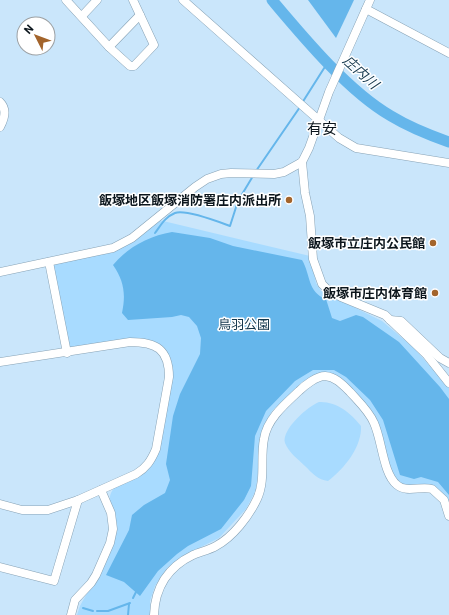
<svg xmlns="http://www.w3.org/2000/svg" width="449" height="615" font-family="Roboto,'Noto Sans JP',sans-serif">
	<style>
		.green { fill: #a8dbff }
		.water { fill: #65b6eb }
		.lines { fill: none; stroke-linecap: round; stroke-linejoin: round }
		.stream { stroke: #65b6eb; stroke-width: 2 }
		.river { stroke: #65b6eb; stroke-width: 11 }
		.minor-casing { stroke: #87a2b5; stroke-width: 9 }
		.minor { stroke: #fff; stroke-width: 8 }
		.poi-dot { fill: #a3642b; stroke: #fff; stroke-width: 1.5 }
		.labels { text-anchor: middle; stroke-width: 3; stroke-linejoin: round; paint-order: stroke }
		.poi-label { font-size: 13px; font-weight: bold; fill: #0b151c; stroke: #fff; text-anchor: end }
		.park-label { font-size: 13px; fill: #12354b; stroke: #fff }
		.water-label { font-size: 14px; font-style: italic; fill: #12364c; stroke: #fff }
		.quarter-label { font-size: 15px; fill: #0b151c; stroke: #fff }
	</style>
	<rect width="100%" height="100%" fill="#cae6fb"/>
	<g class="green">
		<path d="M159 220 310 256 316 283 321 291 382 321 414 348 449 388V508C431 465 412 497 395 479 391 474 390 465 388 459 385 447 375 415 368 407 359 397 334 382 321 373L302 382 272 411 263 428 256 490 246 509 219 538 183 556 167 568 155 586 150 601V615H77L80 606C92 584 112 555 117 531 119 518 106 503 111 493 115 483 146 463 156 455L170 378 161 347 152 341 143 339 71 349 67 344 53 266 55 262 112 251Z"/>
		<path d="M319 402C336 401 351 413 361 426 362 447 344 469 328 481 318 480 312 473 305 466 298 459 289 453 285 443 281 430 308 406 319 402Z"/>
	</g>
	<g class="water">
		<path d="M308 0H354L336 38Z"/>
		<path d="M172 232 210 238 233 246 302 260C311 275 307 292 326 299L332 318 340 321 356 315 363 317 399 342 440 387 449 399V495L438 482 421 477 414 479 400 475 383 420 370 400 346 377 334 370H313L295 381 266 411 255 436 251 486 244 500 221 529 188 546 177 554 158 571 140 596 124 582 106 575 129 530 132 515 144 505 165 493 170 480 166 464 173 416 180 394 200 354 201 338 197 326 189 317 181 315 172 317 128 320 122 313C126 294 124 281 113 265 128 247 149 236 172 232Z"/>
	</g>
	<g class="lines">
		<g class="stream">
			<path d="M302 103 328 62"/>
			<path d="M256 171 300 107"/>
			<path d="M155 233C161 225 165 217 175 213 186 209 219 222 230 226L238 201 253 176"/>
			<path d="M133 598 136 592"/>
			<path d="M83 608 93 611"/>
			<path d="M97 611H108L130 603"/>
			<path d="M128 615 129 604"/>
		</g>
		<path class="river" d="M272 0C304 38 348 91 391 116 409 127 429 135 449 142"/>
		<defs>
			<g id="minor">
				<path d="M66 0 109 47 130 66H134L154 45 133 0"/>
				<path d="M183 0 339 138 356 148 449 163"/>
				<path d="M366 9 449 53"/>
				<path d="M82 16 97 0"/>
				<path d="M109 47 140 15"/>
				<path d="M0 102C7 109 5 118 0 127"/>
				<path d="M302 162 305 193 310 216 313 259 322 284 327 289 341 297 385 315 426 354 449 383"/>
				<path d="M49 262 67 353"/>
				<path d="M0 272 113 248 132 238 195 187 207 179 221 174 231 173 274 174 284 172 302 162 309 148 329 92 370 0"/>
				<path d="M390 320 401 321 440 358 449 363"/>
				<path d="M0 362 130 342C156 342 169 349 169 377L156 449C151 461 146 468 136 474L78 500"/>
				<path d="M0 504 22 510H48L78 500 54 581 0 567"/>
				<path d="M71 615 75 600 91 583 96 575 110 543 113 529 111 513 101 490"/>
				<path d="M154 615C155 588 168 567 193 555 200 552 209 550 216 546 233 537 249 516 257 499 266 480 260 458 264 439 267 419 285 404 299 391 305 385 317 376 325 376 336 377 343 385 350 392 359 402 369 411 374 423 382 440 383 474 397 485 406 493 421 486 432 489L444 500 449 516"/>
			</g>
		</defs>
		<use href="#minor" class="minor-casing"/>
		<use href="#minor" class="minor"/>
	</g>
	<g class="poi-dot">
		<circle cx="289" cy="200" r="4"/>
		<circle cx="433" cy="243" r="4"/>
		<circle cx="435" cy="293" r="4"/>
	</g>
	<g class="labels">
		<g class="poi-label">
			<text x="281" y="205">飯塚地区飯塚消防署庄内派出所</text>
			<text x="425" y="248">飯塚市立庄内公民館</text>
			<text x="427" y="298">飯塚市庄内体育館</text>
		</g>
		<g class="park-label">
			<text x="244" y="329">鳥羽公園</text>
		</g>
		<g class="water-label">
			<text transform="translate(361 72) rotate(42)" y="5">庄内川</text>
		</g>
		<g class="quarter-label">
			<text x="322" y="134">有安</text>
		</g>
	</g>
	<g transform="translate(36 36) rotate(312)"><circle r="19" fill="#ffffff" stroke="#9da1a4"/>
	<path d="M0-3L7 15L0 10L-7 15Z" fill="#a3642b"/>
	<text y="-6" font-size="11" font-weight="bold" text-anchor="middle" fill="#0b151c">N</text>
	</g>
</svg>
